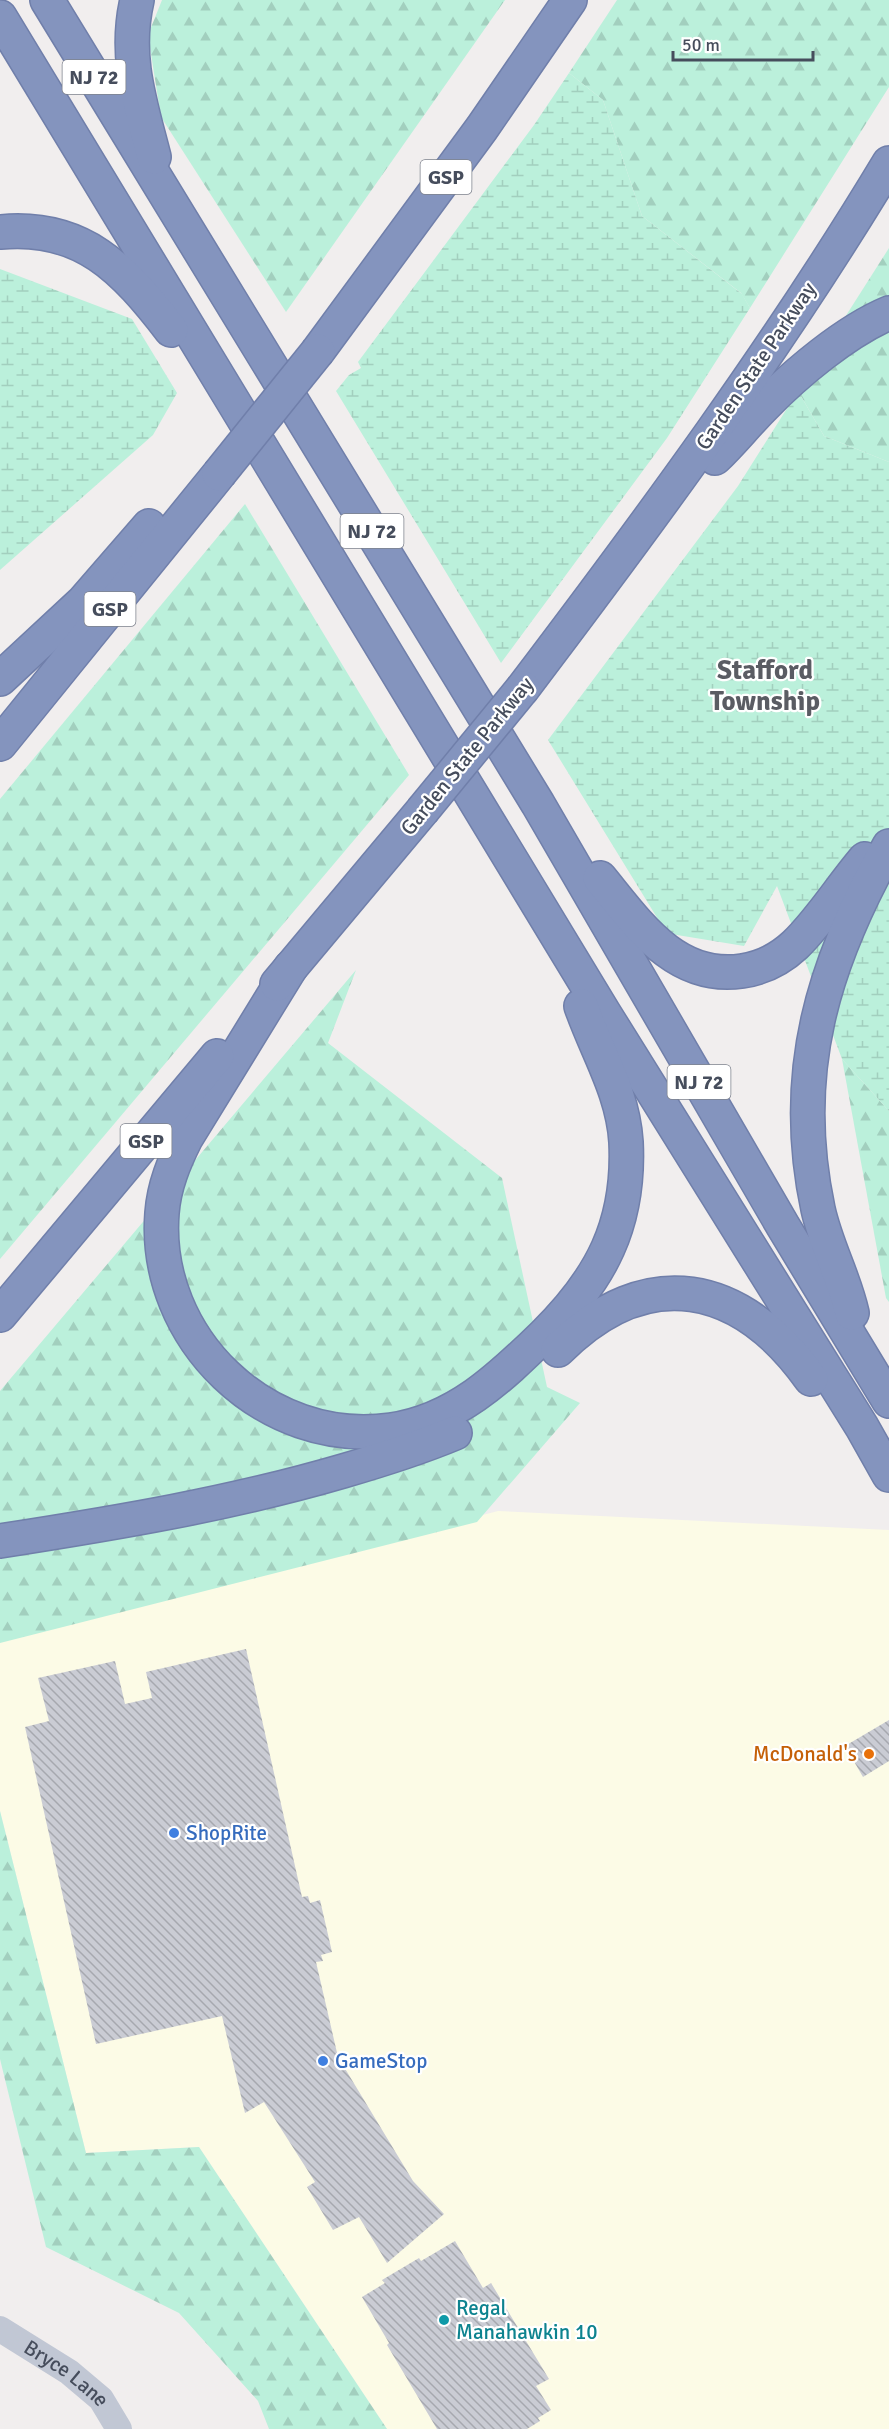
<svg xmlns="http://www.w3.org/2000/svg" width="889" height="2429" font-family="Signika,sans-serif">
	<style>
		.commercial { fill: #fcfbe6 }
		.forest { fill: url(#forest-firs) }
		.wetland { fill: url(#wetland-marsh) }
		.building { fill: url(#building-back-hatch) }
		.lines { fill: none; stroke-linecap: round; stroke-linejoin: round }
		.highway-casing { stroke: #707faa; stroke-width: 36 }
		.minor { stroke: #c1c7d4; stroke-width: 26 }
		.highway { stroke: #8494be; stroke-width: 33 }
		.highway-bridge-casing { stroke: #707faa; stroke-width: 36; stroke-linecap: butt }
		.highway-bridge { stroke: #8494be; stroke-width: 33 }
		.food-dot { fill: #e8710a; stroke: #fff; stroke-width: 2 }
		.shop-dot { fill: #3f7fe0; stroke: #fff; stroke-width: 2 }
		.culture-dot { fill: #0f9aa8; stroke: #fff; stroke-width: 2 }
		.labels { text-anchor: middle; stroke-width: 4.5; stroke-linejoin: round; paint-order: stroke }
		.shield { fill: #fff; stroke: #7e828d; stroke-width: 1.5 }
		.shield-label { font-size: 20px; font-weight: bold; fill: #464d5c }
		.street-label { font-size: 21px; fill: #464d5c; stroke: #fff }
		.food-label { font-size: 21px; fill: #c56008; stroke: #fff; text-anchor: end }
		.shop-label { font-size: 21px; fill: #366cbe; stroke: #fff; text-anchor: start }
		.culture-label { font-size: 21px; fill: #0d838f; stroke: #fff; text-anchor: start }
		.district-label { font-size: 27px; font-weight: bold; fill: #5a5c63; stroke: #fff }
	</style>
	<defs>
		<pattern id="forest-firs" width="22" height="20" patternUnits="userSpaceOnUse" patternTransform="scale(1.5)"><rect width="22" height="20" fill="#bbf0db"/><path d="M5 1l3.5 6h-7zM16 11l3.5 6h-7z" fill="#a2cfbe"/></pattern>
		<pattern id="wetland-marsh" width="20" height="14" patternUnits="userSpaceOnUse" patternTransform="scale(1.5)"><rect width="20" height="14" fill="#bbf0db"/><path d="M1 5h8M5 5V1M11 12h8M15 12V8" fill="none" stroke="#a2cfbe"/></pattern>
		<pattern id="building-back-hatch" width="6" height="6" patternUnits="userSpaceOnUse" patternTransform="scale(1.5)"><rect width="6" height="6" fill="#caccd4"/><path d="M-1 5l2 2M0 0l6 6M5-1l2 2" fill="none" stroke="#a6a8af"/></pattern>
	</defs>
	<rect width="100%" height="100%" fill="#f1eeee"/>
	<path class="commercial" d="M498 1511 889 1530V2429H387L199 2147 86 2153 0 1811V1642Z"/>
	<g class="forest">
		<path d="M162 0H505L286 312 161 117 148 35Z"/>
		<path d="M617 0H889V87L750 308 741 293 642 216 603 100 569 73Z"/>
		<path d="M889 248V462L824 436 798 391Z"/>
		<path d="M245 504 409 775 0 1259V799Z"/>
		<path d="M356 970 328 1043 502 1178 547 1387 580 1403 477 1522 0 1643V1391Z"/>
		<path d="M842 1059 889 1111V1302L886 1298Z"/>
		<path d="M0 1811 86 2153 199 2147 387 2429H269L258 2401 179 2313 46 2247 0 2059Z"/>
	</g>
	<g class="wetland">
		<path d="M569 73 603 100 642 216 742 294 750 308 667 438 501 663 336 391 349 375 361 368 358 362 534 125Z"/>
		<path d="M0 269 132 319 177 393 153 435 0 570Z"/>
		<path d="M798 391 824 436 889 462V1111L842 1059 777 886 744 946 671 934 664 929 548 740 738 486Z"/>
	</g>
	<g class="building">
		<path d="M246 1649 302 1897 308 1896 310 1903 320 1900 332 1952 321 1955 323 1961 316 1962 338 2057 413 2181 444 2214 387 2263 359 2217 333 2230 307 2187 315 2182 264 2102 245 2113 222 2016 96 2044 25 1727 49 1721 38 1678 115 1661 125 1704 152 1698 146 1672Z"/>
		<path d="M889 1720V1761L863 1777 845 1746Z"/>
		<path d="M455 2241 483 2288 491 2283 549 2379 536 2386 551 2410 538 2418 540 2421 527 2429H437L387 2345 389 2343 362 2297 385 2283 382 2280 419 2258 421 2261Z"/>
	</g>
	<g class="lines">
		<defs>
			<g id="highway">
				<path d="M47 0 538 804 783 1226 889 1401"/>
				<path d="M137 0C124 57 140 102 154 157"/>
				<path d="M0 17 604 1013 862 1427 889 1475"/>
				<path d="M0 232C82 224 124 269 171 330"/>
				<path d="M318 351 482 128 570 0"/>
				<path d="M715 458C732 442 746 424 763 407 795 374 846 331 889 313"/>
				<path d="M0 679 83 602 149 526"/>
				<path d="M523 688C652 518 779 346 889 163"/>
				<path d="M0 744 219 474"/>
				<path d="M600 878C637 923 675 981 742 971 762 968 780 959 795 945 821 920 841 887 865 859"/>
				<path d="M291 967 186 1138C174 1162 164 1186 162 1213 152 1338 266 1448 391 1430 455 1421 500 1378 544 1335 601 1279 630 1224 626 1142 623 1092 597 1052 581 1006"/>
				<path d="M277 984 422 811"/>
				<path d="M852 1313C844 1277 826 1246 818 1209 789 1073 823 963 889 846"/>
				<path d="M0 1315 217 1056"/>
				<path d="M558 1350C647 1261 741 1281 811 1379"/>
				<path d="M0 1541C116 1523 230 1504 343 1471 381 1460 419 1448 455 1433"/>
			</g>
		</defs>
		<use href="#highway" class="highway-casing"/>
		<path class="minor" id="s1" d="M0 2329 69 2372 101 2399 119 2429"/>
		<use href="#highway" class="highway"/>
		<defs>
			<g id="highway-bridge">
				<path d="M219 474 318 351"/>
				<path d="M422 811 523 688"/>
			</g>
		</defs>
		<use href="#highway-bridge" class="highway-bridge-casing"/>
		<use href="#highway-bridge" class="highway-bridge"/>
	</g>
	<circle class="food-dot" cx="869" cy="1754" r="6"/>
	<g class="shop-dot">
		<circle cx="174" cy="1833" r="6"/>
		<circle cx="323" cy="2061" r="6"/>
	</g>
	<circle class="culture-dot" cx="444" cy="2320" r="6"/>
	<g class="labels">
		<g class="shield">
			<rect x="62.5" y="60" width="63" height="34" rx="4.5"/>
			<rect x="420.5" y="160" width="51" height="34" rx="4.5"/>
			<rect x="340.5" y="514" width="63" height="34" rx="4.5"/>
			<rect x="84.5" y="592" width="51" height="34" rx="4.5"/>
			<rect x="667.5" y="1065" width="63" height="34" rx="4.5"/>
			<rect x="120.5" y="1124" width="51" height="34" rx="4.5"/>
		</g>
		<g class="shield-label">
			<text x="94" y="84">NJ 72</text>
			<text x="446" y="184">GSP</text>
			<text x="372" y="538">NJ 72</text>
			<text x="110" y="616">GSP</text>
			<text x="699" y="1089">NJ 72</text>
			<text x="146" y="1148">GSP</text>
		</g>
		<g class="street-label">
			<text transform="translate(756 366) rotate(-56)" y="7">Garden State Parkway</text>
			<text transform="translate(467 756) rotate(-51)" y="7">Garden State Parkway</text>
			<text dy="7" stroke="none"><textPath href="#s1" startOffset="80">Bryce Lane</textPath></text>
		</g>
		<g class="food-label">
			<text x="857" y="1761">McDonald's</text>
		</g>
		<g class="shop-label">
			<text x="186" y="1840">ShopRite</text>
			<text x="335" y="2068">GameStop</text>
		</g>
		<g class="culture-label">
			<text x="456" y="2315">Regal<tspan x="456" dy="24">Manahawkin 10</tspan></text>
		</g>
		<g class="district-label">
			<text x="765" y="679">Stafford<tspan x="765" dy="31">Township</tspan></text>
		</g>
	</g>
	<path d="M673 51v9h140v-9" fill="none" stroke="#464d5c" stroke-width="3"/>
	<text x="682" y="51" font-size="18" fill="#464d5c" stroke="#ffffff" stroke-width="4.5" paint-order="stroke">50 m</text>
</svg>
